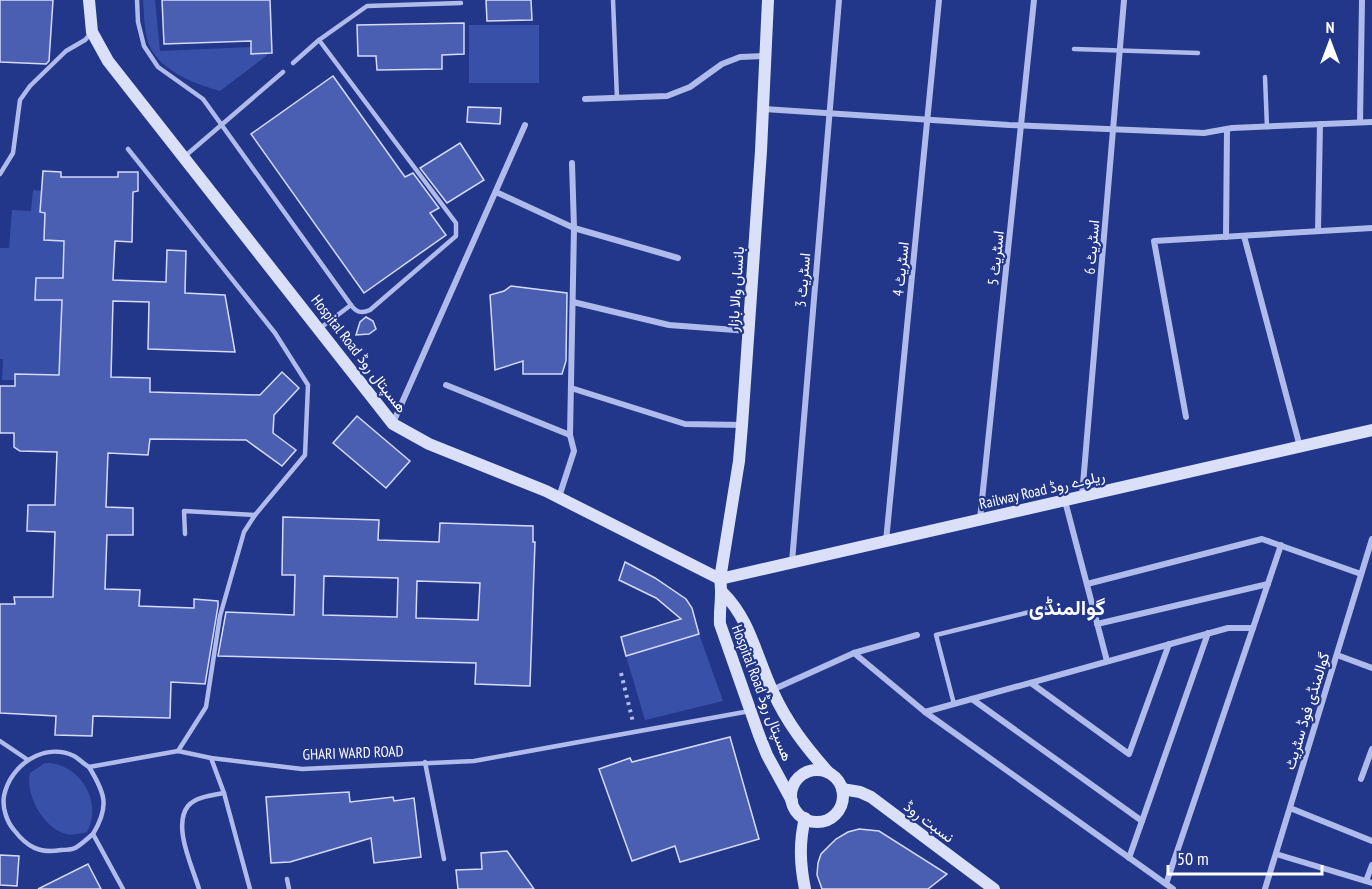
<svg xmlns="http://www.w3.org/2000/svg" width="1372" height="889" font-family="'PT Sans Narrow',Vazirmatn,sans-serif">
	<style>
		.green { fill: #3950a9 }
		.building { fill: #4b5fb2; stroke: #d4dbf8; stroke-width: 1.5; fill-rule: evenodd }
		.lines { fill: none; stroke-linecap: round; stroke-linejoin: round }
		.path { stroke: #afbbea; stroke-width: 4; stroke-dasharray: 3 4.5; stroke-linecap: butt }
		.service { stroke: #afbbea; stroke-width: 4.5 }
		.minor { stroke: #afbbea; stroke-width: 6 }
		.secondary { stroke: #dae0f8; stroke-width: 12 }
		.labels { text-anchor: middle; stroke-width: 4.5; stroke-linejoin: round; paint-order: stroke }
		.street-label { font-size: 15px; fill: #fff; stroke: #22368a }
		.district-label { font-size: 21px; font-weight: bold; fill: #fff; stroke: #22368a }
	</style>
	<rect width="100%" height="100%" fill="#22368a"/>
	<g class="green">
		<path d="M143 0H155L160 51 251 47 252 54 270 53 220 91C193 83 154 69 147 38 144 26 144 12 143 0Z"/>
		<rect x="469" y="25" width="70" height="58"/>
		<path d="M33 190 46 191 64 241 63 278H36L35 300H62L59 375 15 374V380H2L3 359H0V248H9L12 210 31 211Z"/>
		<path d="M699 634 723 701 645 720 626 656Z"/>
		<path d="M45 763C79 762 104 802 87 832 79 834 70 836 63 833 42 825 25 794 30 773Z"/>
	</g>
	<g class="building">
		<path d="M0 0H53L49 61 46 64 0 62Z"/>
		<path d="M162 0H270L272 53 251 54V41L164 44Z"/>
		<path d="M486 0H531L532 20 487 21Z"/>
		<path d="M464 23V54L442 55V69L377 70 376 56H358L357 25Z"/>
		<path d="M333 76 405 177 413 173 439 208 430 213 446 235 364 293 251 134Z"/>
		<path d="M468 107 501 108 500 124 467 122Z"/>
		<path d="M460 143 484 180 447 203 420 168Z"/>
		<path d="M43 171 61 172V177H118V172H138V191L133 192 132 242 115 241 113 280 166 282 167 250 186 251 185 293 225 295 235 352 148 349 149 302 113 301 111 377 150 378V392L260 395 282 372 299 388 274 415 273 433 296 450 282 466 246 440 150 439 148 455 108 453 106 507 133 508V535H107L105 589 140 590 139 606 194 608V599L218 601V606L205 684 171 682 170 718 93 716 92 736 55 735 56 716 0 713V604H15L14 597H53L55 532 27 531 28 505H55L57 452 20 451 14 447V433H0V386H15V374L59 375 62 300H35L36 278H63L64 241 44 240 45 213 40 212Z"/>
		<path d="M511 286 567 293 566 361 562 374H523V361L495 370 490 295 504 291Z"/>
		<path d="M366 317 373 321 376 329 369 334 356 335 360 322Z"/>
		<path d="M357 416 410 461 386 488 333 443Z"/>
		<path d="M283 517 379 520 378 540 439 542 440 523 533 526V542H535L530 686 475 684 476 663 218 656 226 612 294 615 295 575H282ZM324 576 398 578 397 617 323 615ZM417 581 480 583 478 620 416 618Z"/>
		<path d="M625 562 655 578 686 599 692 608 699 634 626 656 621 637 681 619 656 598 619 580Z"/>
		<path d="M730 737 759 839 680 862 675 846 632 861 599 769 630 758 632 762Z"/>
		<path d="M349 792 350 802 393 797 394 801 414 798 421 857 374 863 371 838 290 862 271 863 266 797Z"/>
		<path d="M859 829 879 831 947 874 928 889H822L817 875 818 863 821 854 836 839 848 832Z"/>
		<path d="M507 851 534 889H458L456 870 482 869 481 853Z"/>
		<path d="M0 855 19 856 17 886 0 885Z"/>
		<path d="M88 864 101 889H38Z"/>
	</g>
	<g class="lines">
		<path class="path" d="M621 673 633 722"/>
		<g class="service">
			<path d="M137 0 138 22 144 46 158 67 203 99 351 305C356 312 361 314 370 310L456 236V223L319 40"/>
			<path d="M613 0 617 98"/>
			<path d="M1074 49 1198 53"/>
			<path d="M293 63 319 40 367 6 461 3"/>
			<path d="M1265 77 1267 127"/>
			<path d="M128 149 275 333 308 385 305 455 255 515 244 532 220 616 206 707 178 751"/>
			<path d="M184 157 283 72"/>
			<path d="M0 174 13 153 20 100 30 86 66 51 85 40 92 32"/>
			<path d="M319 329 351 305"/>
			<path d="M185 534 184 511 255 515"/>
			<path d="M954 704 936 635 1050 607"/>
			<path d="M0 741 28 760"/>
			<path d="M211 758 224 793 250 889"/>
			<path d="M425 762 444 859"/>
			<path d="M89 767C84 764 79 759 74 756 44 742 10 765 4 796 2 808 7 822 14 830 27 847 40 854 61 850 66 850 71 850 75 848 81 845 88 838 93 834"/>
			<path d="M287 879 289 889"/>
			<path d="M123 889 93 834C110 806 105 793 89 767L178 751 211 758 302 769 474 761 750 711"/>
			<path d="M199 889C193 868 172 826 188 806 195 797 213 795 224 793"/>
		</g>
		<g class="minor">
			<path d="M585 99 667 96 690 87 722 64 740 57 765 56"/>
			<path d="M764 109 1009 125 1204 133 1232 128 1372 122"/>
			<path d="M1360 122 1362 0"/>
			<path d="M496 192 574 228 678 258"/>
			<path d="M1318 231 1320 124"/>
			<path d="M1244 236 1300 447"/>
			<path d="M1226 237 1227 129"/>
			<path d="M573 302 669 325 748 331"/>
			<path d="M446 385 570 435 574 451 559 497"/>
			<path d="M571 388 685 424 742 425"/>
			<path d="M1186 417 1154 241 1372 228"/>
			<path d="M393 423 525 125"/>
			<path d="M570 435 574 228 572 163"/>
			<path d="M1082 496 1124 0"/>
			<path d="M1065 501 1107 661"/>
			<path d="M980 519 1034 0"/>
			<path d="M886 541 939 0"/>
			<path d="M792 562 839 0"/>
			<path d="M1087 584 1262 539 1361 574"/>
			<path d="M1097 624 1268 584"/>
			<path d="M1253 628 1281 545"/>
			<path d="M854 653 925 712 1173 889"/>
			<path d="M1337 655 1372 668"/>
			<path d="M1031 683 1129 754 1169 644"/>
			<path d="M772 690 854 653 917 635"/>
			<path d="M972 699 1142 821"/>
			<path d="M925 712 1228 628H1253L1166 884"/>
			<path d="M1361 779 1372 749"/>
			<path d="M1290 808 1372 841"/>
			<path d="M1276 854 1372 883"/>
			<path d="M1129 858 1208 633"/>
			<path d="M1366 881 1372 865"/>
			<path d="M1265 889 1372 539"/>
		</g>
		<g class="secondary">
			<path d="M89 0 92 32 108 61 393 424 429 444 546 491 720 579C723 594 719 608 720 624L759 735 767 755 792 801"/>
			<path d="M768 0 761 151 742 425 739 461 720 579 1372 430"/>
			<path d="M723 593C750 619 757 659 773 692 787 723 806 747 828 772"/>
			<circle cx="817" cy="796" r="26"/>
			<path d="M842 789 860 792 871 797 994 889"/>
			<path d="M805 889C800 864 799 843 805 818"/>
		</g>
	</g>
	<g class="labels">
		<g class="street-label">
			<text transform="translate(1092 247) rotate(-85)" y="5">اسٹریٹ 6</text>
			<text transform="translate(996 258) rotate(-84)" y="5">اسٹریٹ 5</text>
			<text transform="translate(901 269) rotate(-84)" y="5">اسٹریٹ 4</text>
			<text transform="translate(803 280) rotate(-85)" y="5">اسٹریٹ 3</text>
			<text transform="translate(736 289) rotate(-86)" y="5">بانساں والا بازار</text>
			<text transform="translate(359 354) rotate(52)" y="5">Hospital Road ھسپتال روڈ</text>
			<text transform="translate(1042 490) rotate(-13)" y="5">Railway Road ریلوے روڈ</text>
			<text transform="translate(762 693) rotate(69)" y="5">Hospital Road ھسپتال روڈ</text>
			<text transform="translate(1307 711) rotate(-73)" y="5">گوالمنڈی فوڈ سٹریٹ</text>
			<text transform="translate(353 753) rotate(-2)" y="5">GHARI WARD ROAD</text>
			<text transform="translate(929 822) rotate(37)" y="5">نسبت روڈ</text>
		</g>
		<g class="district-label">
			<text x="1067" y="615">گوالمنڈی</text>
		</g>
	</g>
	<g transform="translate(1330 42)" stroke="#22368a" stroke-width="4.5" paint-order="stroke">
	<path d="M0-4.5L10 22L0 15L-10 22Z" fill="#ffffff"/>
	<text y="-9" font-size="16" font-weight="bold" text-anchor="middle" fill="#ffffff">N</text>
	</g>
	<path d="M1168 865v9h154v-9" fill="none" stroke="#ffffff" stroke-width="3"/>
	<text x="1177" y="865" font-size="18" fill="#ffffff" stroke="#22368a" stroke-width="4.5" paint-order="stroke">50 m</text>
</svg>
